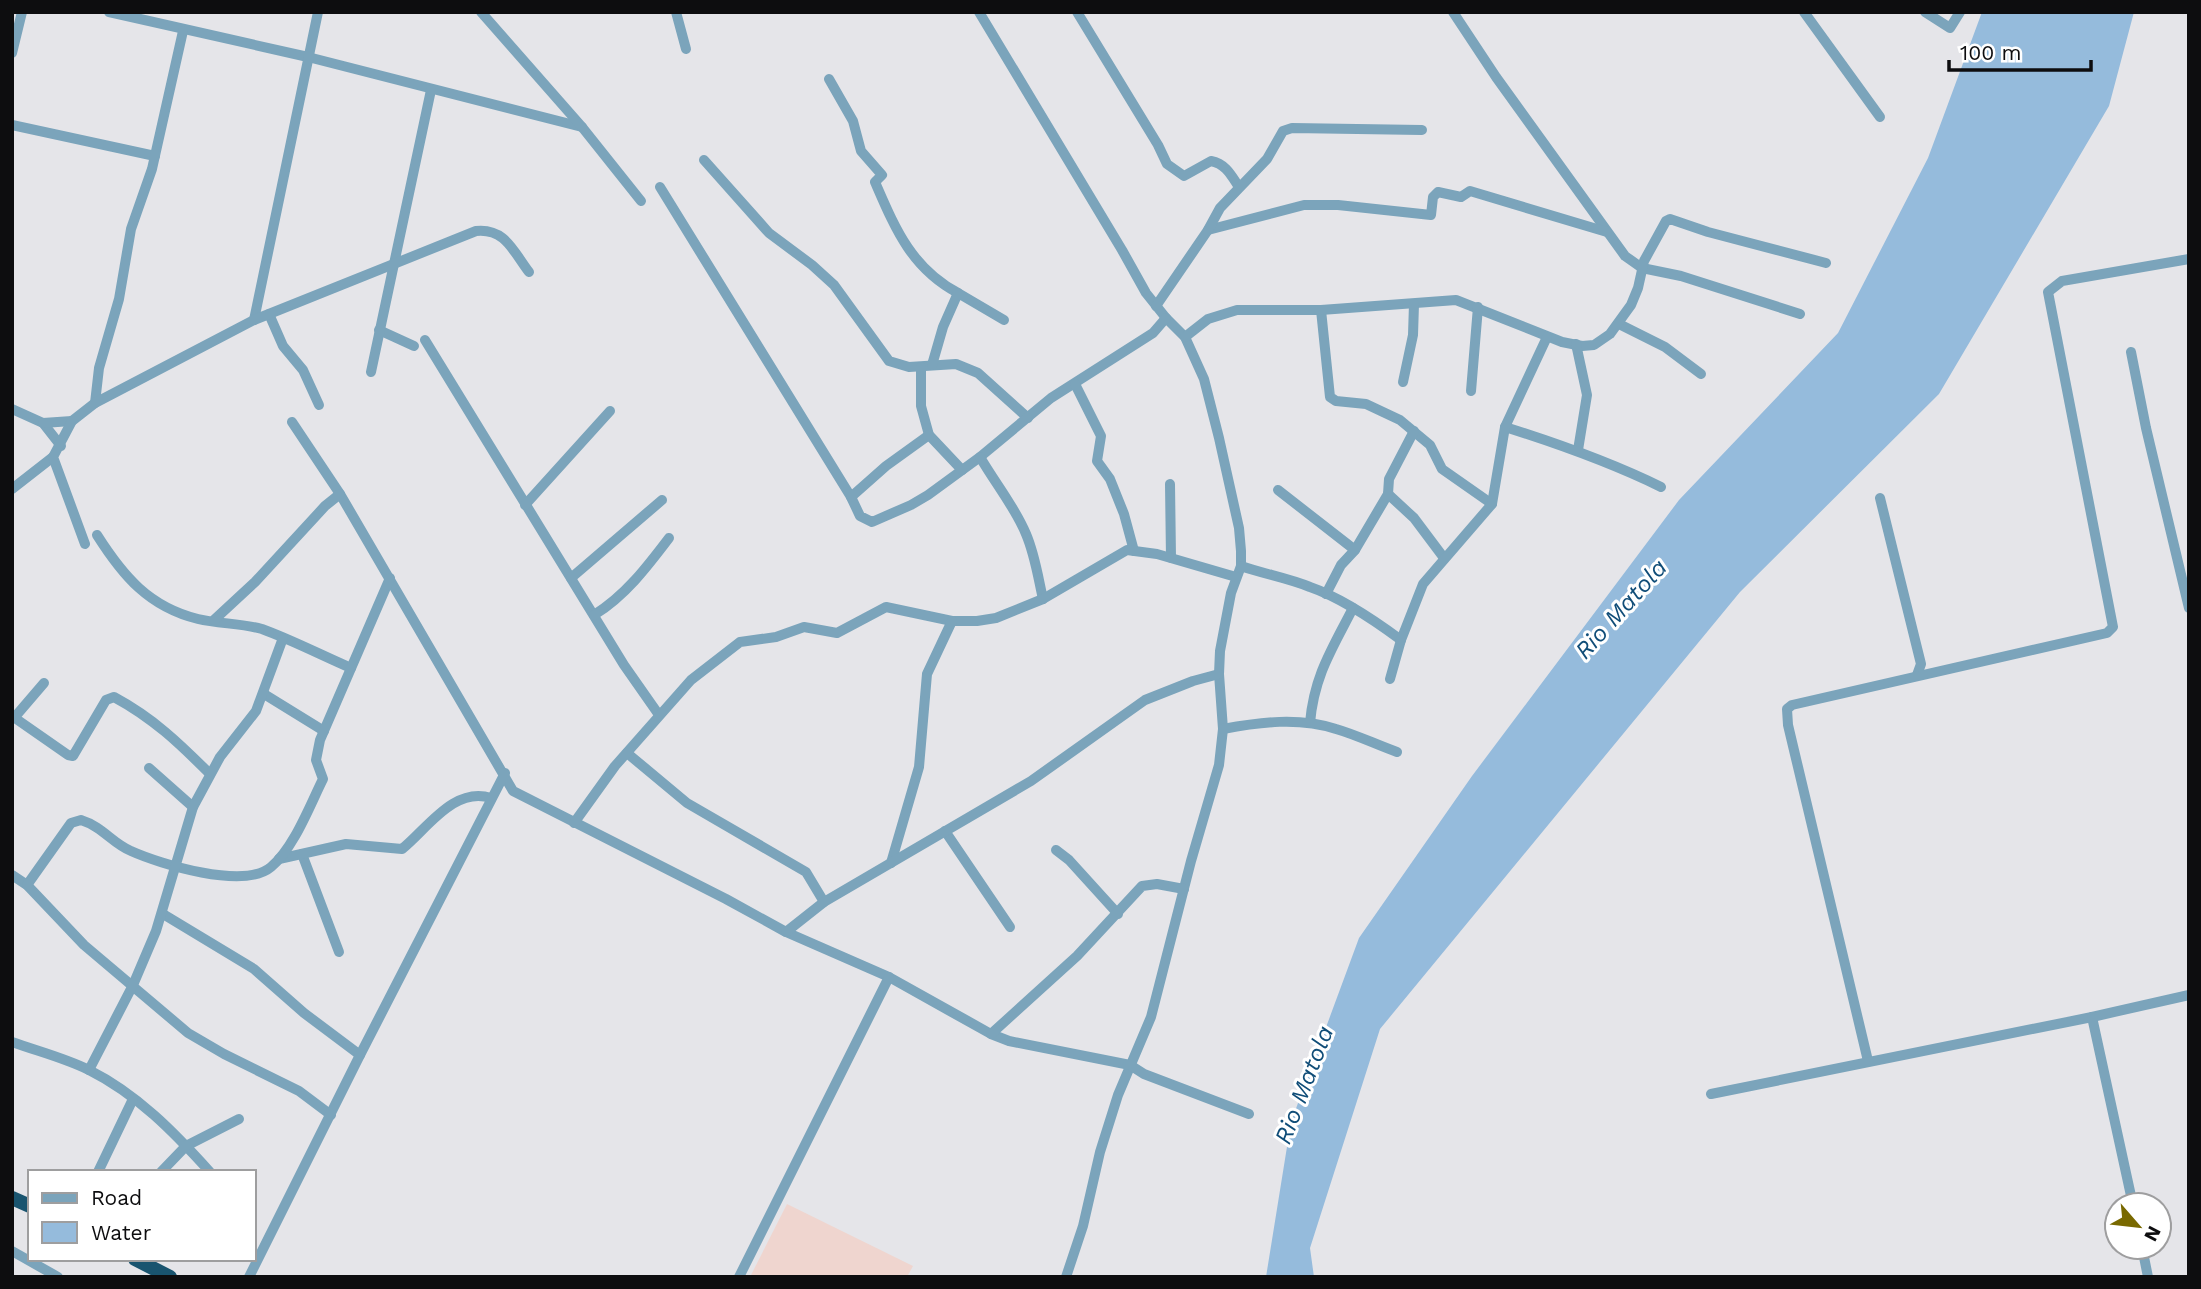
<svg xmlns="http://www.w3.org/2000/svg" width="2201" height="1289" font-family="'Work Sans',sans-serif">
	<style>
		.commercial { fill: #efd5cf }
		.water { fill: #95bbdc }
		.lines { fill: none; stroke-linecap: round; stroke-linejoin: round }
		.minor { stroke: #7ba4bb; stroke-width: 10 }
		.highway { stroke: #19546f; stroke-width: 14 }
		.labels { text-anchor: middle; stroke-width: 6; stroke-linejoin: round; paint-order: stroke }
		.water-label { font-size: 24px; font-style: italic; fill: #104d78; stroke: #fff }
	</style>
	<rect width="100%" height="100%" fill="#e5e5e9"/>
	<path class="commercial" d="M787 1204 913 1266 907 1277H750Z"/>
	<path class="water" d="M1982 12H2134L2109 106 1939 394 1740 592 1380 1029 1310 1248 1314 1277H1266L1291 1122 1359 938 1472 776 1679 500 1838 333 1928 158Z"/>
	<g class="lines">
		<g class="minor">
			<path d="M109 12 308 57 582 127"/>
			<path d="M481 12 582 127 641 201"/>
			<path d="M676 12 686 49"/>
			<path d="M979 12 1122 250 1146 293 1166 318 1185 337 1204 379 1219 438 1239 528 1241 551V566L1231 593 1220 651 1219 674 1223 729 1219 765 1191 861 1151 1017 1118 1095 1100 1152 1083 1226 1066 1277"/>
			<path d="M1077 12 1158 145 1167 164 1184 176 1211 161C1226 164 1231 175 1239 187"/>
			<path d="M1453 12 1496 77 1625 256 1642 268 1681 276 1800 314"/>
			<path d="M1804 12 1880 117"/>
			<path d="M1925 12 1950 28 1960 12"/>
			<path d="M12 53 22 12"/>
			<path d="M829 79 853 121 861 151 882 175 875 182C895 228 911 268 958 293"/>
			<path d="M12 125 155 156"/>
			<path d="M704 160 769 233 812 265 834 285 889 361 909 367 956 364 978 373 1028 418"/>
			<path d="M660 187 851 497 860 516 872 522 911 505 928 495 980 457 1051 398 1153 333 1166 318"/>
			<path d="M1208 230 1304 205H1338L1431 215 1433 197 1438 192 1461 197 1470 191 1607 232"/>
			<path d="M1156 306 1208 230 1220 208 1267 159 1283 131 1292 128 1422 130"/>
			<path d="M1321 310 1330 397 1336 401 1366 404 1400 420 1430 445 1442 469 1492 504"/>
			<path d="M269 314 283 346 303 370 319 405"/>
			<path d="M254 320 318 12"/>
			<path d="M1619 324 1665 347 1701 374"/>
			<path d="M379 330 414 346"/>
			<path d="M1185 337 1208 319 1237 310H1321L1456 300 1562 342 1582 346 1594 345 1610 334 1631 305 1638 288 1644 261 1666 221 1670 219 1708 232 1826 263"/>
			<path d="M425 340 624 665 659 715"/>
			<path d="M1576 344 1587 395 1578 450"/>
			<path d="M2131 352 2146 428 2189 608"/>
			<path d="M932 365 943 327 958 293 1004 320"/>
			<path d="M921 367V406L929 435 962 470"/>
			<path d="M371 372 431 90"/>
			<path d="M1403 382 1413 335 1414 304"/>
			<path d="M1075 384 1101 436 1097 461 1110 479 1124 514 1134 551"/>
			<path d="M1471 391 1478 307"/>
			<path d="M95 403 99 368 119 299 131 229 152 169 183 31"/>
			<path d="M12 409 43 423 61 446"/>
			<path d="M292 422 340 494 513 791 726 899 786 932 889 977 991 1034 1009 1041 1130 1065 1144 1074 1249 1114"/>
			<path d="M43 423 72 421"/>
			<path d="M1505 427C1559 444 1610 462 1661 487"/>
			<path d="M980 457C995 483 1015 507 1026 534 1035 555 1038 577 1043 599"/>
			<path d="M1170 484 1171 558"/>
			<path d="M12 489 53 457"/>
			<path d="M1278 490 1355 550"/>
			<path d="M1388 494 1414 518 1444 558"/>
			<path d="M851 497 886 466 929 435"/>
			<path d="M1880 498 1921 664 1917 675"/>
			<path d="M525 505 610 411"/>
			<path d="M97 535C123 576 149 607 198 619 219 624 241 623 262 629 292 640 321 655 351 668"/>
			<path d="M85 544 53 457 72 421 95 403 254 320 476 231C505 228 513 251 529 272"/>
			<path d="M1241 566C1264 574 1288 578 1310 587 1342 598 1374 620 1401 640"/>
			<path d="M571 578 662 500"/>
			<path d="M1326 594 1341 565 1355 550 1388 494 1389 479 1414 431"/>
			<path d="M594 615C625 596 647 567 669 538"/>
			<path d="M214 620 255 582 325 506 340 494"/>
			<path d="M1390 679 1401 640 1423 584 1492 504 1505 427 1547 337"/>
			<path d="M264 694 324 731"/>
			<path d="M12 716 68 755 73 756 106 700 114 697C153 718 179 743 210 774"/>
			<path d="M14 718 44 683"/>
			<path d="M1310 723C1314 676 1332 649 1353 608"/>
			<path d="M1223 729C1260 722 1299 717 1336 729 1357 735 1377 745 1397 752"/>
			<path d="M627 753 687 803 806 872 824 902"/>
			<path d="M149 768 193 807"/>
			<path d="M574 823 615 766 691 680 740 642 776 637 804 627 837 633 886 607 952 621H977L996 618 1043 599 1127 550 1157 554 1236 577"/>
			<path d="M945 831 1010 927"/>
			<path d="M1056 850 1069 860 1118 914"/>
			<path d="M302 854 339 952"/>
			<path d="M279 859 346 844 402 849C427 829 454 786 491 798"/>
			<path d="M891 863 919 767 927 674 952 621"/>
			<path d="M12 875 27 885 84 945 188 1033 224 1054 299 1091 331 1115"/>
			<path d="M27 885 71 823 81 820C103 827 112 843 131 851 160 864 244 890 271 867 294 848 310 805 323 779L316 760 320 740 390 578"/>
			<path d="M163 914 254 969 304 1013 360 1055"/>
			<path d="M786 932 824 902 1031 781 1145 700 1193 681 1219 674"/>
			<path d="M991 1034 1077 956 1142 886 1157 884 1184 889"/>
			<path d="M12 1042C37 1051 65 1058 89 1070 137 1094 174 1132 210 1172"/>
			<path d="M1868 1061 1788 725 1787 709 1792 705 2107 633 2113 627 2048 292 2062 281 2189 259"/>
			<path d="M89 1070 133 985 156 931 193 807 220 757 256 711 283 638"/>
			<path d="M1711 1094 2092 1017"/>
			<path d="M98 1172 133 1099"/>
			<path d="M161 1172 186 1146 239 1119"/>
			<path d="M2133 1205 2092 1017 2189 995"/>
			<path d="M2142 1247 2148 1277"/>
			<path d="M12 1251 58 1277"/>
			<path d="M249 1277 360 1055 505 773"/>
			<path d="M739 1277 889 977"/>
		</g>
		<g class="highway">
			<path d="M12 1198 30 1206"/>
			<path d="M135 1259 170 1277"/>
		</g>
	</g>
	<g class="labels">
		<g class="water-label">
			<text transform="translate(1621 609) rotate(-48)" y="8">Rio Matola</text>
			<text transform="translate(1304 1085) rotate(-69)" y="8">Rio Matola</text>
		</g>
	</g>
	<rect width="2201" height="1289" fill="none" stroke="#0d0d0f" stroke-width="28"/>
	<rect x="28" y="1170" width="228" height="91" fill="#ffffff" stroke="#9e9e9f" stroke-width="2"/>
	<rect x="42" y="1193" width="35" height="10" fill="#7ba4bb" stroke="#9e9e9f" stroke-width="2"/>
	<text x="91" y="1205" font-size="21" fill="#0d0d0f">Road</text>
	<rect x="42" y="1222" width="35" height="21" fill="#95bbdc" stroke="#9e9e9f" stroke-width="2"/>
	<text x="91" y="1240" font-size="21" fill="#0d0d0f">Water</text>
	<g transform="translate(2138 1226) rotate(118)"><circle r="33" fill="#ffffff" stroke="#9e9e9f" stroke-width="2"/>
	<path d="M0-5L12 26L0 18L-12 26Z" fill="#796900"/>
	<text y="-10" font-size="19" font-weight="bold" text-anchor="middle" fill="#0d0d0f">N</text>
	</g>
	<path d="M1949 60v10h142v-10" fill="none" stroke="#0d0d0f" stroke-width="3.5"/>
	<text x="1960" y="60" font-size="21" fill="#0d0d0f" stroke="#ffffff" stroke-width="5" paint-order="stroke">100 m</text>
</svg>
